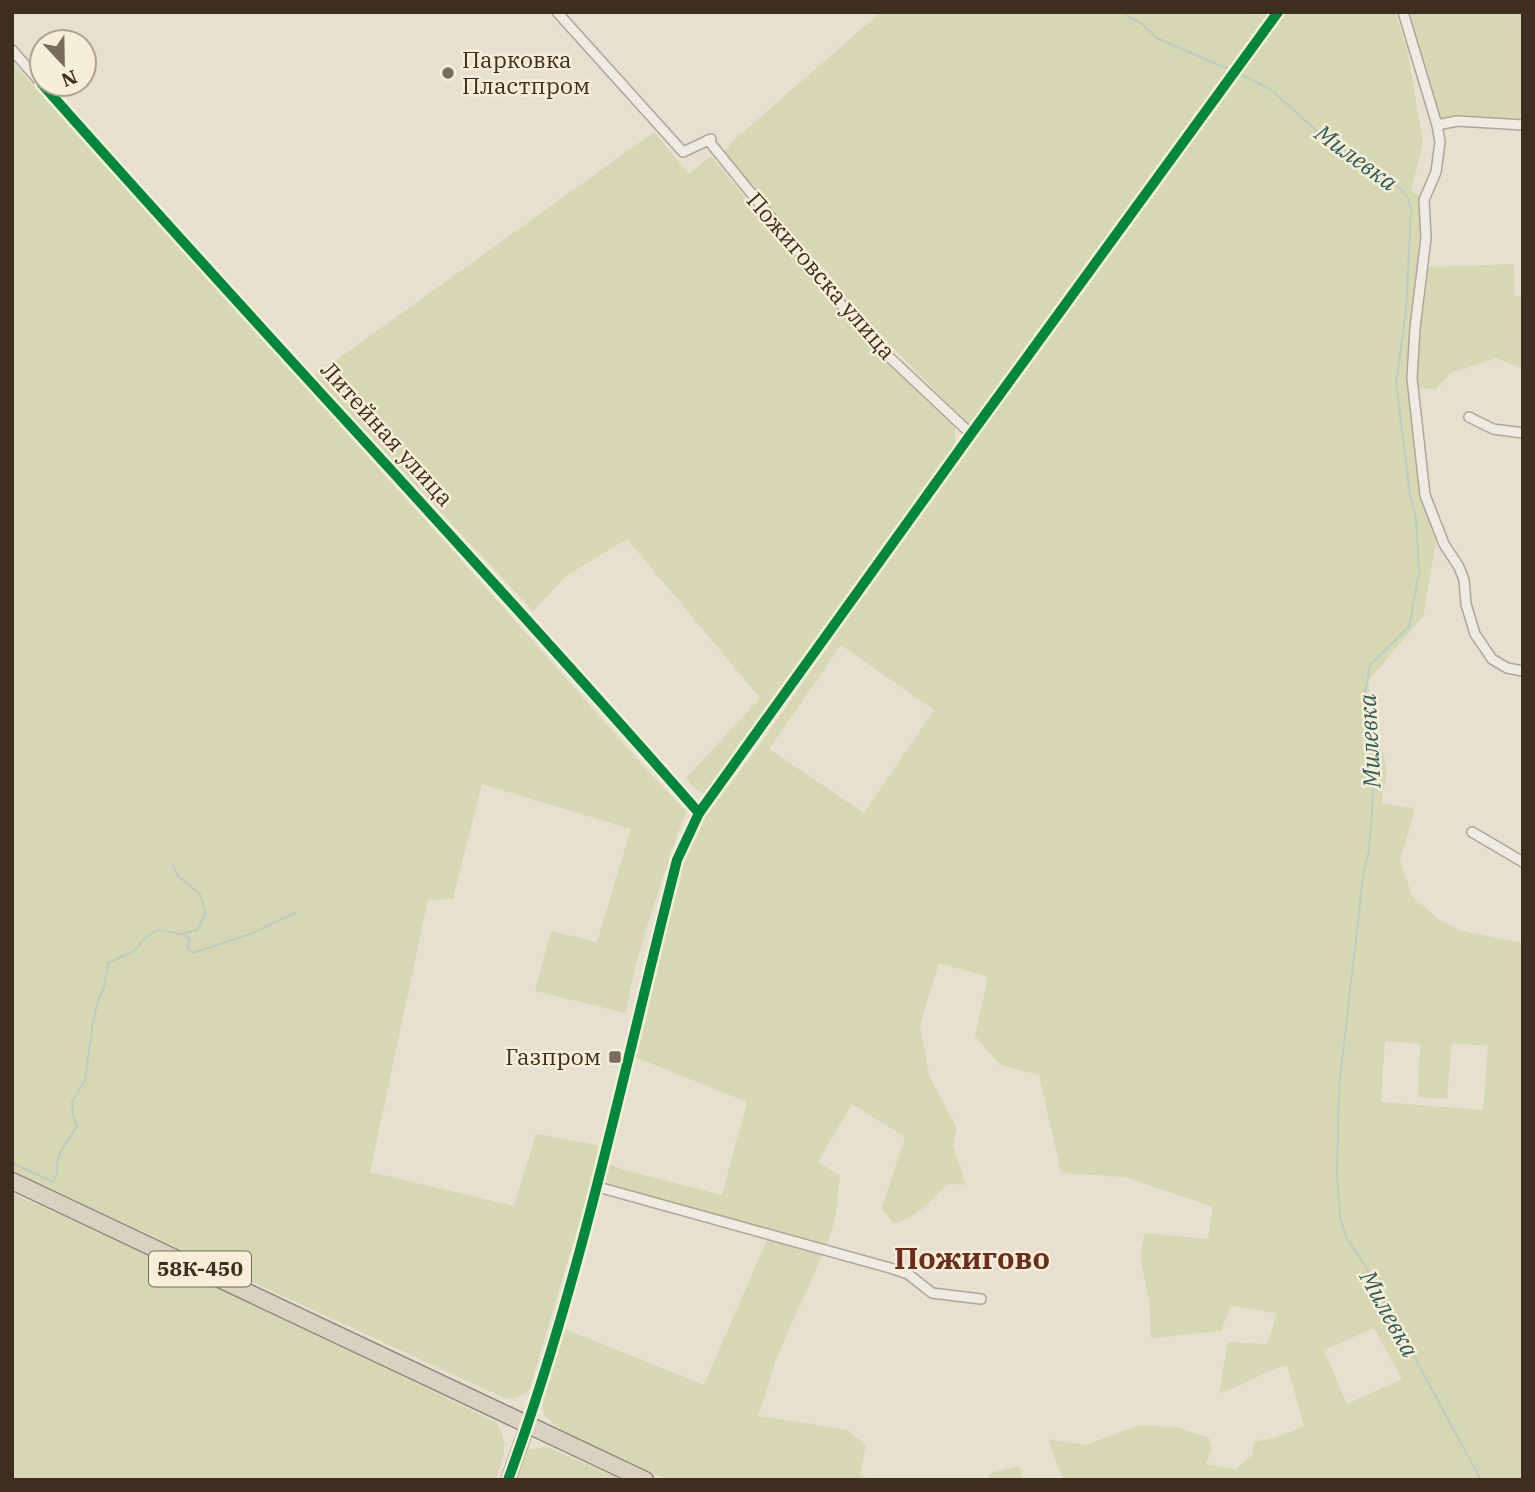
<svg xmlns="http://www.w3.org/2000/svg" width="1535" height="1492" font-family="'IBM Plex Serif',serif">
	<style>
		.green { fill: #d6d7b3; fill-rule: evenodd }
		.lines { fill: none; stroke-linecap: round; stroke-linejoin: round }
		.stream { stroke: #bcccc2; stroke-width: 2 }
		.street-casing { stroke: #ada599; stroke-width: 12 }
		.secondary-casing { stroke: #9c958a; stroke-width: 16 }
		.highway-casing { stroke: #928b80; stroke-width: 19 }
		.street { stroke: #efebe3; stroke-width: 9 }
		.secondary { stroke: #efebe3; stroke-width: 12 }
		.highway { stroke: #dad1c2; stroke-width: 16 }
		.cycleway-casing { stroke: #f7eed8; stroke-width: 15 }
		.cycleway { stroke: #00873e; stroke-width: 10 }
		.poi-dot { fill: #786c5e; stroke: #f7eed8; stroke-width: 2.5 }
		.labels { text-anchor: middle; stroke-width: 5; stroke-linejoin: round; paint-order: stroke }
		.shield { fill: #f7eed8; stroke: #756857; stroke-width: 2 }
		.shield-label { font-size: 21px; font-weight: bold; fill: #3d2e20 }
		.poi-label { font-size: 23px; fill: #3d2e20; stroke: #f7eed8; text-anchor: start }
		.street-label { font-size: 23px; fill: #3d2e20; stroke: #f7eed8 }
		.water-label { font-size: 24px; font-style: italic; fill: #2f5d5a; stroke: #f7eed8 }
		.district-label { font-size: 30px; font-weight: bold; fill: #6b2e1e; stroke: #f7eed8 }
	</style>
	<rect width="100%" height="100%" fill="#e7e0d1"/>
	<g class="green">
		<path d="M881 12H1244L1249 15 1251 12 1266 15V20L970 427 849 302C836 281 826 267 804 254L722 154 734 140Z"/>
		<path d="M1277 12H1395L1408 54 1423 143 1411 190 1423 198 1422 267 1514 264 1515 296H1523V369L1496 358 1451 373 1435 390 1412 386 1424 470 1438 531 1423 616 1369 680 1368 717 1383 753 1387 773 1381 803 1415 809 1400 860 1412 896 1438 919 1461 931 1523 943V1480H1063L1048 1439 1086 1445 1139 1425 1177 1427 1209 1438 1212 1448 1206 1464 1236 1469 1252 1455 1254 1442 1277 1437 1304 1426 1287 1365C1263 1371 1243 1386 1219 1393L1228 1342 1267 1344 1277 1313 1231 1306 1221 1331 1151 1338 1149 1299 1140 1256 1145 1233 1208 1239 1213 1207 1125 1177 1061 1173 1039 1075 1000 1065 975 1036 988 977 939 963 920 1025 929 1076 957 1128 953 1146 966 1185 950 1183C927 1201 924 1214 894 1224L882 1208 905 1137 852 1104 818 1162 840 1176 835 1219 826 1247 615 1189 606 1180 609 1164 624 1170 722 1195 747 1102 635 1057 682 868 690 842 705 817 761 743 959 459 1008 385 1074 302 1279 15ZM841 645 934 710 864 813 769 749ZM1385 1041 1420 1044 1418 1097 1447 1099 1452 1043 1488 1046 1483 1110 1381 1102ZM1374 1328 1402 1379 1347 1404 1324 1350Z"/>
		<path d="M1408 12H1523V122H1439Z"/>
		<path d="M12 62 462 561 653 777 687 812C676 835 669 859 661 883 647 926 633 968 626 1013L535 991 551 931 597 942 631 829 482 784 453 899 428 900 370 1172 514 1206 536 1134 602 1146 530 1388C515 1403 510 1400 491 1392L12 1171Z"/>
		<path d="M654 132 689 174 711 156 855 331 955 426V445L705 794 692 786 686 778 760 698 627 539 566 576 533 611 314 376Z"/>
		<path d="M12 1193 255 1304 495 1422C511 1443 503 1456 496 1480H12Z"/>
		<path d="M768 1237 823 1254 778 1354 758 1416 848 1430 866 1446 860 1474 871 1480H667L561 1430 544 1415 542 1400 563 1328 704 1385Z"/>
		<path d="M547 1447 624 1480H513L519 1462 529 1449Z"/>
		<path d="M1019 1466 1024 1480H987L990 1473Z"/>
	</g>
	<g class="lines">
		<g class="stream">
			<path d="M1127 12 1128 17 1141 23 1157 38 1230 70"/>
			<path d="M1238 73 1270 89 1326 139 1401 189 1408 198 1411 209 1406 312 1396 383 1410 495 1416 518 1419 572 1409 627 1370 665 1364 699V719L1372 744 1375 769 1369 850 1363 876 1339 1088 1337 1174 1340 1217 1347 1239 1365 1266 1481 1480"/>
			<path d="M184 935 190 939 187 947 193 953 250 934 297 912"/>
			<path d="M12 1163 53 1182C60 1170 56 1169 58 1158 61 1148 72 1136 77 1126L73 1115 72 1102 85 1080 93 1022 99 997 104 989 108 963 134 951 146 937 158 930 180 934 197 930 206 913 200 894 178 876 172 864"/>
		</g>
		<defs>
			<g id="street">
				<path d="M557 12 683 152 711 139"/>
				<path d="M1403 12 1437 125 1440 142 1436 172 1424 200 1426 238 1415 328 1412 378 1425 495 1444 544 1459 567 1464 580 1466 604 1475 634 1492 659 1507 668 1523 671"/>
				<path d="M12 50 42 84"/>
				<path d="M42 84C259 330 484 567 699 813"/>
				<path d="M1437 125 1457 121 1523 125"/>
				<path d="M708 140 867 336 971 434"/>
				<path d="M1469 417 1493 429 1523 433"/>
				<path d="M1472 832 1523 862"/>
				<path d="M598 1187 890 1268 908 1274 932 1293 981 1299"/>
				<path d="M528 1424 598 1187 677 860 699 813 971 434 1278 12"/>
			</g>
			<path id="secondary" d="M508 1480 528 1424"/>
			<path id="highway" d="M12 1181 645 1480"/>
		</defs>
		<use href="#street" class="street-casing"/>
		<use href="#secondary" class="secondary-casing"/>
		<use href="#highway" class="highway-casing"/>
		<use href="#street" class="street"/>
		<use href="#secondary" class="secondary"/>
		<use href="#highway" class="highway"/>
		<defs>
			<g id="cycleway">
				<path d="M42 84C259 330 484 567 699 813"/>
				<path d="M508 1480C582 1278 624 1068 677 860L699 813 971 434 1278 12"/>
			</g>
		</defs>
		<use href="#cycleway" class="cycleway-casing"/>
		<use href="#cycleway" class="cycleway"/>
	</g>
	<g class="poi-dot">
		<circle cx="448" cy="73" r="7"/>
		<rect x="608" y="1050" width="14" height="14" rx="3.5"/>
	</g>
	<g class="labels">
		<rect class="shield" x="149" y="1251.5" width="102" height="35" rx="5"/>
		<g class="shield-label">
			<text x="200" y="1276">58К-450</text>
		</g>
		<g class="poi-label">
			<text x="462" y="68">Парковка<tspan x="462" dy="26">Пластпром</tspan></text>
			<text x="601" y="1065" text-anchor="end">Газпром</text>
		</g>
		<g class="street-label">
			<text transform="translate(821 276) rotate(49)" y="8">Пожиговска улица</text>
			<text transform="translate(387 434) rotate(48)" y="8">Литейная улица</text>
		</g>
		<g class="water-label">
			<text transform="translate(1356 158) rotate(36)" y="8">Милевка</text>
			<text transform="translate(1370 741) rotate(-93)" y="8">Милевка</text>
			<text transform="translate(1389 1314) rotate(61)" y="8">Милевка</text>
		</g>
		<g class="district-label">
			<text x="972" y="1269">Пожигово</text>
		</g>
	</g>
	<rect width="1535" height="1492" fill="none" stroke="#3d2e20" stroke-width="28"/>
	<g transform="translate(63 63) rotate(158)"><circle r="33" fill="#f7eed8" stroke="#ada18e" stroke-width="2"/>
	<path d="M0-5L12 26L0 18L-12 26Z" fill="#786c5e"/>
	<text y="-10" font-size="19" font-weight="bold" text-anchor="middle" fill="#3d2e20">N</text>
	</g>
</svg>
